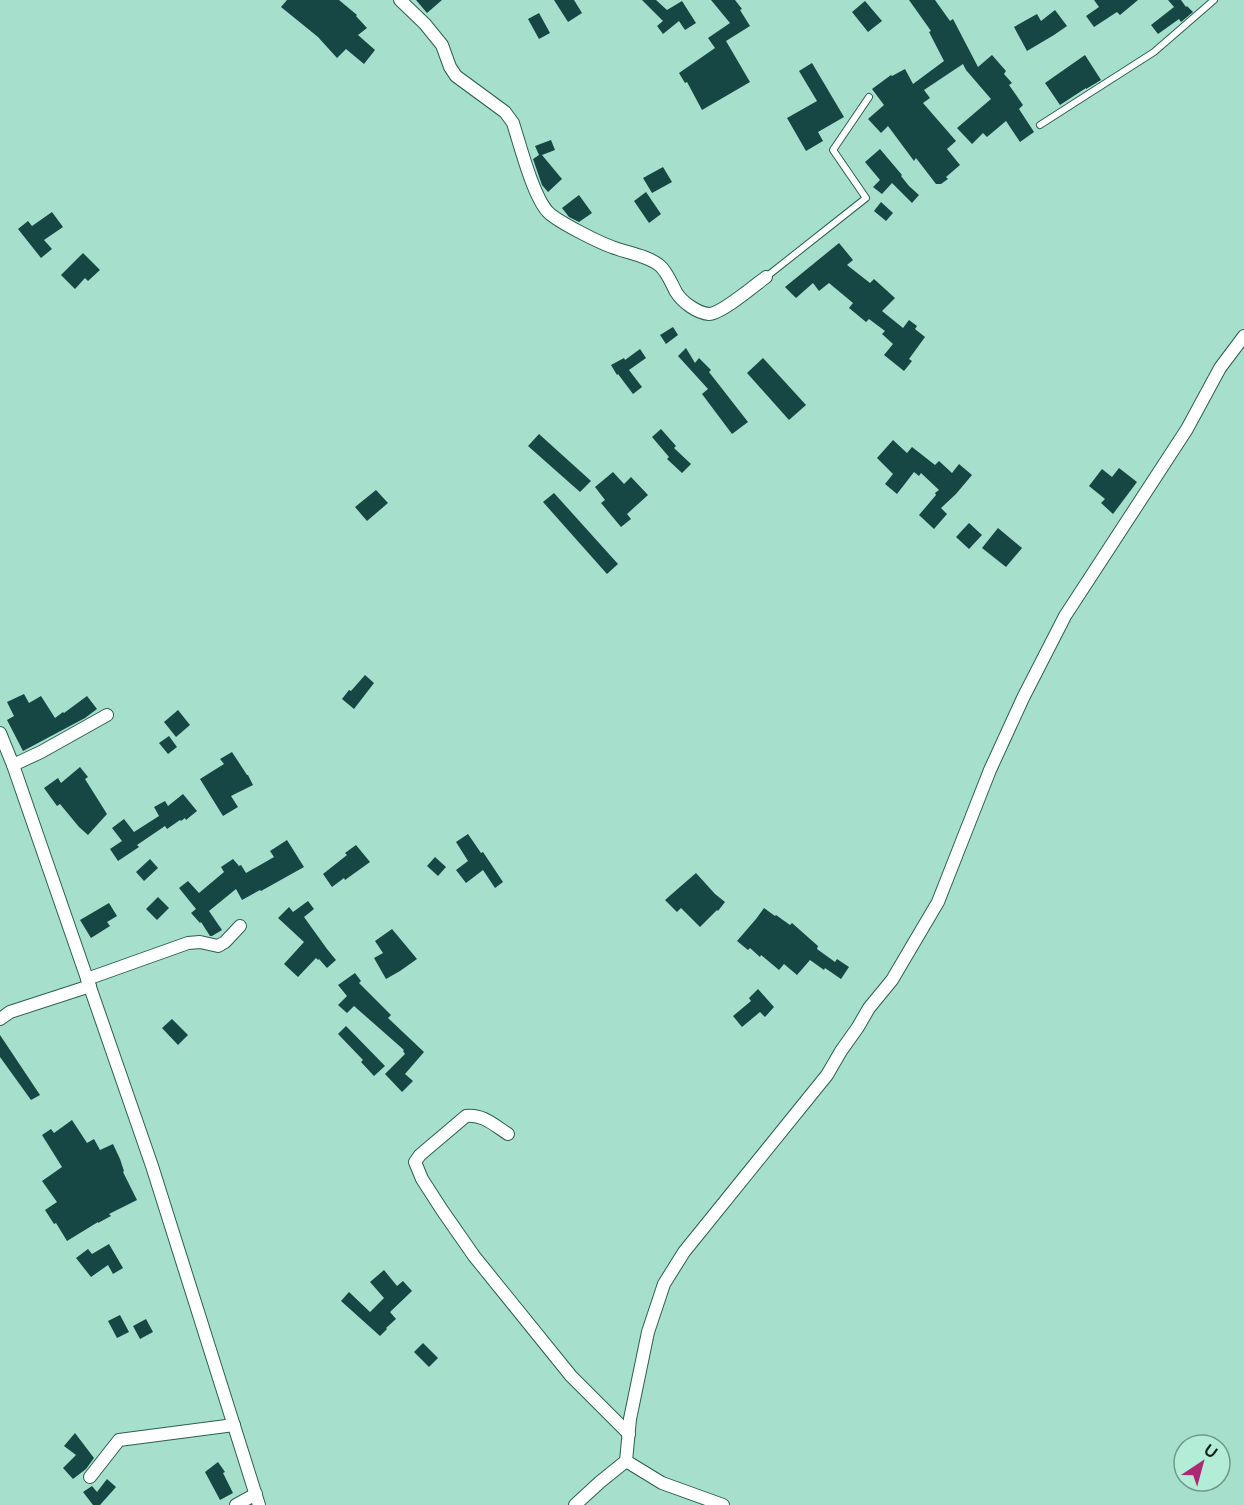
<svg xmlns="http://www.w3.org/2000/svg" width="1244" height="1505" font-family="Raleway,sans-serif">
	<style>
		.building { fill: #174745 }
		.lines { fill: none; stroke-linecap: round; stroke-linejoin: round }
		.lane-casing { stroke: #2a6150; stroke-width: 8 }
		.street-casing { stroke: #2a6150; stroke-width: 14 }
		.lane { stroke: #fff; stroke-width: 6 }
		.street { stroke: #fff; stroke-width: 12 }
	</style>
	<rect width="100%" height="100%" fill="#a6dfcb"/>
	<g class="building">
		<path d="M287 0H339L357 15 356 16 367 28 358 35 375 50 364 64 346 49 337 58 318 37 281 7Z"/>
		<path d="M416 0H442L427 13Z"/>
		<path d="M554 0H574L582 13 568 22Z"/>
		<path d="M642 0H656L667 10 682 1 696 23 685 30 679 21 663 34 657 26 663 21Z"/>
		<path d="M711 0H735L742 9 740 10 750 26 726 41 750 82 702 110 687 82 685 83 679 73 715 48 708 38 730 23Z"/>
		<path d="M909 0H935L950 21 953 19 978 67 992 55 1006 71 1004 74 1012 83 1009 85 1023 105 1019 109 1034 132 1020 142 1006 121 987 137 983 133 972 144 957 128 991 99 966 70 963 64 924 90 930 98 923 103 956 141 947 149 960 165 946 177 948 179 941 184H936L916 158 914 161 888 126 881 133 868 119 884 105 872 89 891 75 892 76 905 69 913 84 944 61 929 32 931 31Z"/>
		<path d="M1094 0H1138L1120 15 1117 12 1094 27 1086 16 1099 7Z"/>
		<path d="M1168 0H1181L1186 7 1187 6 1193 12 1181 22 1179 19 1158 34 1151 25 1174 7Z"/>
		<path d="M865 1 882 21 868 32 852 12Z"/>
		<path d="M1055 10 1067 26 1054 35 1027 51 1014 27 1037 14 1041 21Z"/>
		<path d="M539 13 550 33 539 39 528 19Z"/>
		<path d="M1085 55 1101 80 1086 89V88L1060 105 1045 83Z"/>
		<path d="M812 63 844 117 818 132 823 141 806 151 787 118 817 101 799 71Z"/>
		<path d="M551 140 555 150 542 155 562 179 548 192 542 185 533 159 539 155 535 146Z"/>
		<path d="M880 149 902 175 901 176 909 186 919 195 912 203 892 183 882 194 873 187 880 180 865 162Z"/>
		<path d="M663 167 672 182 652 193 643 178Z"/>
		<path d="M646 192 661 214 649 223 634 201Z"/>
		<path d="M579 195 592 213 579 222 569 217 562 208Z"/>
		<path d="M881 202 893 213 886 221 874 211Z"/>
		<path d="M52 212 63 227 44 240 52 249 41 258 18 229 28 221 32 226Z"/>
		<path d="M839 243 853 260 847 265 870 283 874 279 895 298 882 311 903 328 909 320 917 326 915 329 925 337 909 359 912 361 904 371 884 355 893 344 882 334 885 331 869 319 866 322 849 308 853 303 829 283 819 291 813 283 796 298 785 287Z"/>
		<path d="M83 253 100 270 88 281 85 278 75 289 61 275Z"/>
		<path d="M673 327 678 335 666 344 660 335Z"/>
		<path d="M686 348 695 363 699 358 711 370 709 372 748 422 732 434 702 394 708 389 678 356Z"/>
		<path d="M640 349 646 358 629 370 642 387 633 394 618 374 617 375 611 365 624 358 625 360Z"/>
		<path d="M763 358 806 405 789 420 747 373Z"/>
		<path d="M661 429 676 446 674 448 691 464 682 473 667 459 669 457 652 437Z"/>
		<path d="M539 434 591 481 580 492 528 446Z"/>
		<path d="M893 440 907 453 912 447 935 465 939 461 952 473 959 464 972 475 956 494 941 508 947 514 934 529 919 515 936 495 935 493 939 490 921 473 919 476 914 472 897 494 885 484 893 474 877 458Z"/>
		<path d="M1119 468 1137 482 1113 514 1101 503 1105 499 1089 486 1102 469 1112 477Z"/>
		<path d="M613 472 624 484 631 477 648 495 627 514 631 519 621 527 601 503 605 500 595 487Z"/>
		<path d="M376 490 388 503 367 521 355 507Z"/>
		<path d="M554 493 618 564 607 574 543 502Z"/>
		<path d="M969 523 982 535 969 549 956 537Z"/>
		<path d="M998 528 1022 548 1006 567 982 548Z"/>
		<path d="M365 675 374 683 354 709 342 699 349 690 351 691Z"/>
		<path d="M24 694 29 703 41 696 55 718 63 712 64 713 87 696 97 709 85 718 23 751 7 720 14 716 7 702Z"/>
		<path d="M178 710 190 725 176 737 164 722Z"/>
		<path d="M169 736 177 747 168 754 159 743Z"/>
		<path d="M232 752 247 775H248L253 785 231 796 238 807 223 816 200 779 224 764 220 759Z"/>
		<path d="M80 767 88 777 85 779 107 814 88 835 79 827 60 804 57 806 44 788 58 778 61 783Z"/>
		<path d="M183 794 197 811 186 820 185 818 181 821 180 820 167 829 165 826 137 845 139 847 118 861 110 849 122 841 112 828 124 819 134 832 159 816 154 807 165 801 168 806Z"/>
		<path d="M468 834 481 853 483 852 503 882 495 888 483 870 466 883 456 870 468 861 456 842Z"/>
		<path d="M287 840 304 867 261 891 260 890 242 900 236 889 209 911 222 930 212 936H210L201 922 200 923 191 913 196 909 179 888 188 881 199 893 224 872 221 867 233 859 239 866 241 865 246 873 274 857 270 851Z"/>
		<path d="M356 845 370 862 345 880 344 878 332 887 323 874 347 855 345 853Z"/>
		<path d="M435 857 446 867 438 876 427 866Z"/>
		<path d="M150 859 158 868 144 881 136 872Z"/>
		<path d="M696 873 715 894 725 902 718 911 717 910 700 927 681 908 677 912 665 900Z"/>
		<path d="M158 897 169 908 157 920 146 909Z"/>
		<path d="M308 901 314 909 304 917 327 949 336 960 327 968 319 959 318 960 316 958 298 977 284 964 304 942 278 918 289 907 293 912Z"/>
		<path d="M109 903 117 916 107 922 110 926 91 938 80 920Z"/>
		<path d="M764 908 775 916 776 915 790 925 792 923 818 946 817 949 835 962 837 959 849 967 841 979 825 968 824 970 810 960 797 975 784 964 779 970 761 955 760 957 750 948 748 950 737 941 756 919Z"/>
		<path d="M392 929 417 959 400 971 386 979 374 958 383 953 375 941Z"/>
		<path d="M355 973 361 981 359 983 391 1015 388 1018 424 1052 405 1074 413 1081 402 1092 385 1074 405 1054 403 1051 404 1050 354 1006 347 1013 338 1005 347 996 338 985Z"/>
		<path d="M758 989 774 1007 765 1017 760 1012 742 1027 733 1016 751 1001 749 998Z"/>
		<path d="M172 1019 188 1035 178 1045 162 1028Z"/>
		<path d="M346 1026 385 1066 374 1076 361 1062 363 1060 338 1034Z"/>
		<path d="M0 1035 40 1095 31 1100 0 1057Z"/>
		<path d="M72 1120 87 1143 94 1139 100 1150 113 1144 120 1159 124 1171 123 1172 137 1200 109 1214 111 1216 98 1223V1222L67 1241 56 1223 54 1224 45 1210 57 1202 42 1181 62 1167 42 1135 51 1129 54 1133Z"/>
		<path d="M109 1244 123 1268 113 1274 108 1265 91 1277 76 1258 88 1249 92 1254Z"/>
		<path d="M384 1270 397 1286 403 1281 412 1291 390 1312 396 1319 386 1328 387 1329 380 1336 341 1301 349 1292 370 1312 384 1298 370 1282Z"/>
		<path d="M120 1315 129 1332 117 1338 108 1321Z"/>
		<path d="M146 1319 153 1332 140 1339 133 1326Z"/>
		<path d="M423 1343 438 1358 429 1367 414 1352Z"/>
		<path d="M75 1433 94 1458 86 1469 73 1479 63 1468 76 1455 64 1446Z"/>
		<path d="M218 1462 225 1472 223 1473 233 1493 220 1500 205 1472Z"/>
		<path d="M107 1479 116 1487 100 1505H93L83 1492 92 1486 97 1492Z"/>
	</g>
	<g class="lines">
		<defs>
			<g id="lane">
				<path d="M1040 125 1154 52 1214 0"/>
				<path d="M766 277 866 198 833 150 869 97"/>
			</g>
			<g id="street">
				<path d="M400 0 425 24 442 45 450 67 456 76 505 112 513 123C520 145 533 196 548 212 558 222 598 242 612 247 627 253 646 255 659 265 667 271 671 283 676 292 682 302 697 313 709 314 721 314 754 286 766 277"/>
				<path d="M0 733 13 765 152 1166 259 1505"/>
				<path d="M13 765 41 752 107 715"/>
				<path d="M87 979 188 943 200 942 218 946 225 942 240 926"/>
				<path d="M0 1019 10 1012 90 986"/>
				<path d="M508 1134C494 1125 483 1114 466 1116L420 1155 415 1162 422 1179 442 1210 474 1256 571 1376 629 1434"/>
				<path d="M626 1461 630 1419 648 1332 664 1284 684 1252 827 1075 841 1051 858 1027 869 1008 892 980 938 902 990 770 1023 698 1065 616 1187 429 1220 368 1244 336"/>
				<path d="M90 1477 119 1440 234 1425"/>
				<path d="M236 1505 256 1494"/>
				<path d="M575 1505 600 1482 626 1461 662 1483 723 1505"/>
			</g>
		</defs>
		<use href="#lane" class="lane-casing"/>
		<use href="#street" class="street-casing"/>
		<use href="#lane" class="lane"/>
		<use href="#street" class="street"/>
	</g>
	<g transform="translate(1202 1463) rotate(36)"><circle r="28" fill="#b3edd8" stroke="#6e9a8b" stroke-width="1.5"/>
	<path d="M0-4.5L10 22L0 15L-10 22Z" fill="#ac2974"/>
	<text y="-9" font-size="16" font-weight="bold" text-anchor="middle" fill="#071e17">U</text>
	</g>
</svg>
